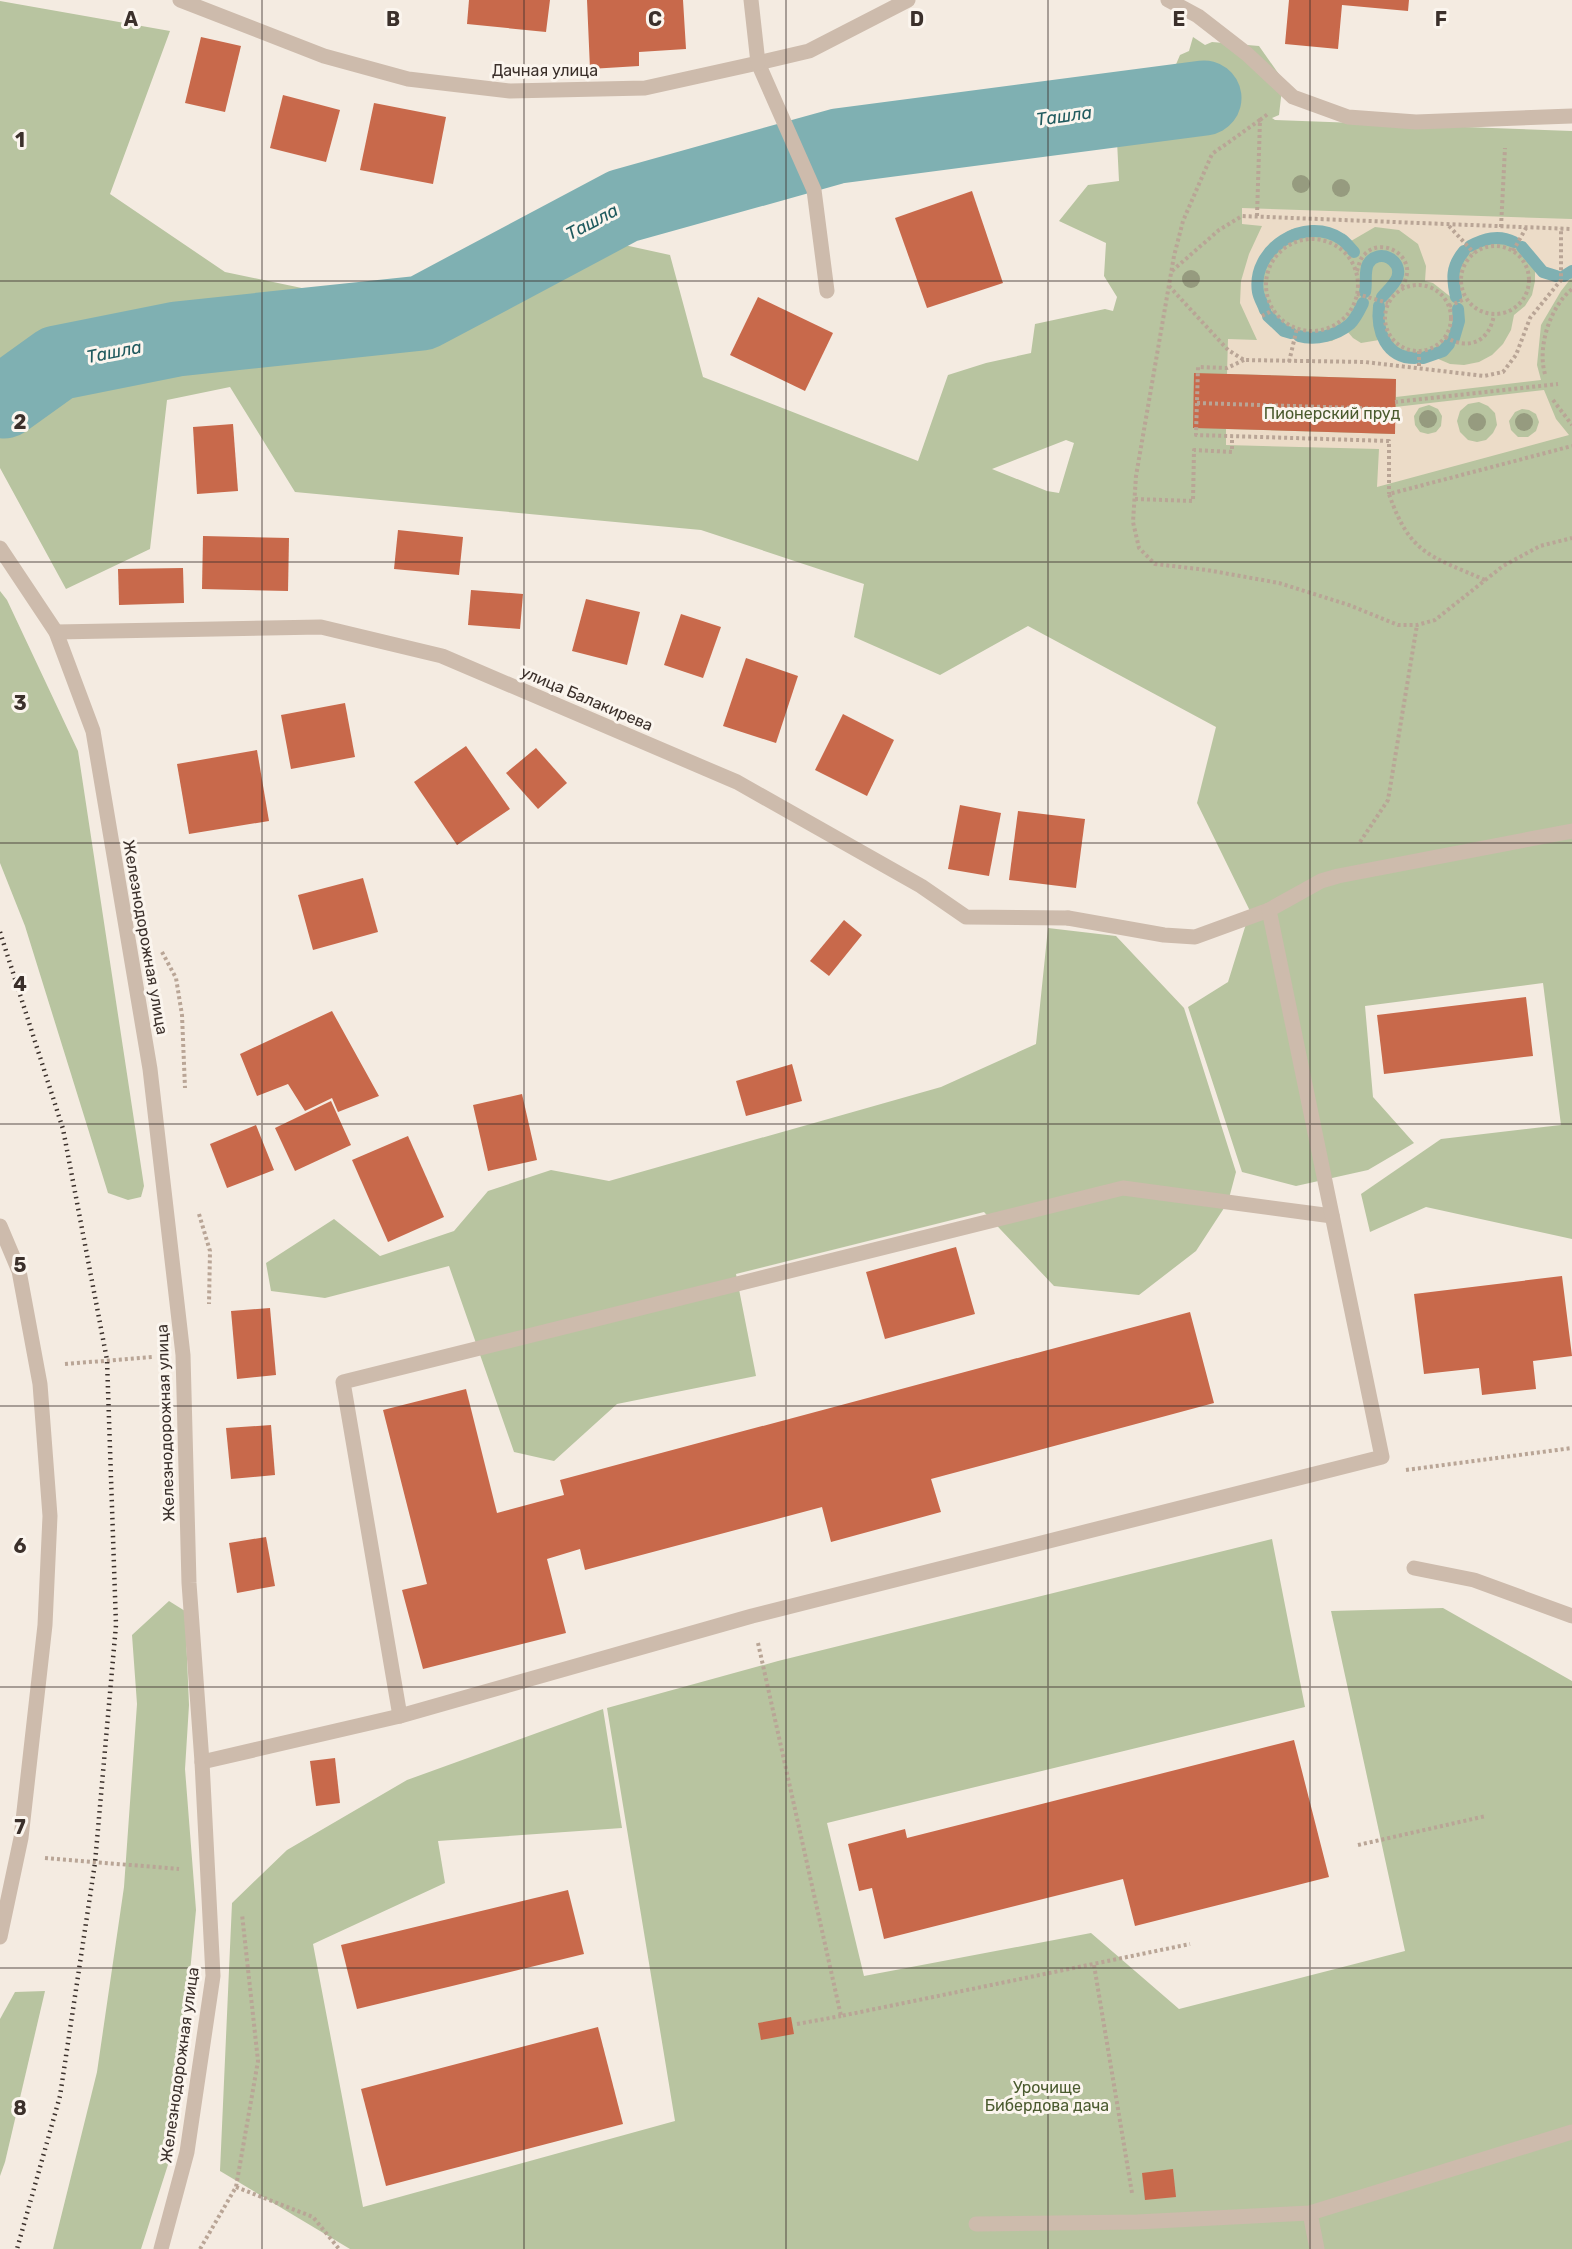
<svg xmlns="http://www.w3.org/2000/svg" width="1572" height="2249" font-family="Rubik,sans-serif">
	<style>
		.green { fill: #b8c4a0; fill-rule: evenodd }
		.plaza { fill: #ecdcc8; fill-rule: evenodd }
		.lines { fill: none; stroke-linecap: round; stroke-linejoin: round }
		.stream { stroke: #7fb0b2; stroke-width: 12 }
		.river { stroke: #7fb0b2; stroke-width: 75 }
		.building { fill: #c8694b }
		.path { stroke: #b9a596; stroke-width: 4; stroke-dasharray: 3 3; stroke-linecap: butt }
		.lane { stroke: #cdbbac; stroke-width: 15 }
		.street { stroke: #cdbbac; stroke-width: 15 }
		.rail { stroke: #3b302b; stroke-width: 4.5; stroke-dasharray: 1.5 4.5; stroke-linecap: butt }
		.tree { fill: #969b7f }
		.grid { fill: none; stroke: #3b302b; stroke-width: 1.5; stroke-opacity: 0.55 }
		.labels { text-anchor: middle; stroke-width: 6; stroke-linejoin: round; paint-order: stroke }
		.street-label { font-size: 16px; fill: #3b302b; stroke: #fbf5ee }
		.park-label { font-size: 16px; fill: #4a5a2e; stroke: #fbf5ee }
		.water-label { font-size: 18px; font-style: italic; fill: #1f5a5e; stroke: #fbf5ee }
		.grid-label { font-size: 20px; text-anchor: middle; font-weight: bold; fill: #3b302b; stroke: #fbf5ee; stroke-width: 6; stroke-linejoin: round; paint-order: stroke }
	</style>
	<rect width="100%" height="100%" fill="#f4ebe1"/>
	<g class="green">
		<path d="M0 1 170 31 110 194 225 272 383 305 606 241 670 255 703 377 918 461 948 375 986 363 1031 353 1035 324 1105 309 1113 311 1117 297 1104 276 1106 243 1059 221 1088 185 1119 181 1117 141 1148 130 1180 55 1189 51 1193 37 1205 45 1212 42 1259 46 1283 80 1279 115 1272 118 1275 120 1572 131V1239L1426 1207 1370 1232 1361 1194 1441 1139 1561 1125 1543 983 1365 1006 1373 1097 1414 1143 1368 1170 1296 1186 1242 1172 1188 1007 1228 982 1250 911 1197 803 1216 727 1028 626 940 675 854 637 864 584 701 530 295 492 230 387 167 400 150 549 66 589 0 468ZM1066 440 1074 443 1059 493 1047 491 992 469Z"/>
		<path d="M0 591 7 600 78 751 144 1186 141 1197 128 1200 108 1193 25 926 0 863Z"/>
		<path d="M1048 928 1116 936 1184 1008 1236 1172 1228 1202 1196 1251 1139 1295 1054 1286 984 1212 736 1274 756 1376 617 1404 554 1461 514 1452 449 1266 325 1298 271 1291 266 1263 334 1219 380 1256 454 1231 488 1191 551 1170 609 1181 941 1087 1036 1044Z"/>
		<path d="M1272 1539 1305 1707 827 1823 864 1976 1091 1933 1179 2009 1405 1951 1331 1611 1443 1608 1572 1681V2249H350L220 2171 232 1903 287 1850 407 1780 603 1709 622 1828 438 1841 445 1883 313 1944 363 2207 675 2121 607 1708 778 1661Z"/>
		<path d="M169 1601 185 1611 189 1705 185 1769 196 1910 173 2149 141 2249H53L97 2072 124 1887 137 1704 132 1635Z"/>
		<path d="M45 1991 5 2162 0 2176V2019L15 1992Z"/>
	</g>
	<g class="plaza">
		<path d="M1242 208 1572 219V267L1556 273 1545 268 1526 244 1508 235 1487 234 1468 242 1454 258 1448 278 1452 298 1433 283 1425 281 1426 266 1418 244 1399 230 1375 227 1351 241 1343 235 1318 226 1292 229 1270 243 1256 265 1253 291 1262 316 1281 335 1306 343 1332 341 1347 331 1353 338 1361 343 1379 340 1389 353 1403 361 1425 362 1436 358 1450 364 1464 365 1479 362 1492 355 1503 344 1511 330 1514 315 1525 306 1532 295 1535 281V269L1540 274 1556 280 1572 277 1561 291 1541 325 1537 365 1541 380 1396 397V379L1227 374 1228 339 1257 340 1240 303 1241 281 1249 254 1262 226 1242 224Z"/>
		<path d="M1544 390 1556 419 1569 435 1377 487 1379 449 1226 445V429L1394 434 1395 407ZM1479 402 1488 406 1495 413 1497 425 1493 433 1486 440 1477 442 1468 440 1460 432 1457 421 1460 411 1468 404ZM1429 405 1438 409 1442 416 1441 426 1436 432 1428 434 1420 432 1415 425 1414 416 1419 408ZM1522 409 1529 410 1536 414 1539 422 1536 431 1528 437H1518L1511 430 1509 421 1515 412Z"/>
	</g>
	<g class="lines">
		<g class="stream">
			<path d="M1470 246C1484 239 1498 234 1514 242"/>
			<path d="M1522 247 1543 272 1556 276"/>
			<path d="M1564 276 1572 271"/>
			<path d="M1365 292C1367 283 1364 272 1368 264 1378 247 1404 260 1397 278 1394 285 1387 291 1382 297"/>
			<path d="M1456 297C1452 278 1451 267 1464 251"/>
			<path d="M1379 306C1376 331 1386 358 1415 358"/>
			<path d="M1265 310C1263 304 1259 298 1258 292 1251 249 1305 215 1341 239 1346 242 1350 248 1354 252"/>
			<path d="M1268 316 1284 331 1291 333"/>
			<path d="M1299 336C1316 341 1337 335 1350 324 1356 318 1360 309 1363 303"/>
			<path d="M1454 338 1459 321 1458 309"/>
			<path d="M1423 358 1443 351 1449 344"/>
		</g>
		<path class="river" d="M4 401 57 363 177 339 422 313 623 206 838 146 1204 98"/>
	</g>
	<g class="building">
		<path d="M469 0H550L546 32 467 24Z"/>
		<path d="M587 0H683L686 49 639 52V66L590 69Z"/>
		<path d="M1289 0H1409L1408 11 1342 5 1338 49 1285 44Z"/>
		<path d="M201 37 241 46 225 112 185 103Z"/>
		<path d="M283 95 340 110 326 162 270 148Z"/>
		<path d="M374 103 446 117 433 184 360 170Z"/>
		<path d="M972 191 1003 283 927 308 895 218Z"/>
		<path d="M758 297 833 333 805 391 730 355Z"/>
		<path d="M1194 373 1396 379 1395 434 1193 428Z"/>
		<path d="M233 424 238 491 197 494 193 427Z"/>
		<path d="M398 530 463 537 459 575 394 569Z"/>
		<path d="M203 536 289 538 288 591 202 589Z"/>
		<path d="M183 568 184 603 119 605 118 569Z"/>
		<path d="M471 590 523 594 520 629 468 625Z"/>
		<path d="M586 599 640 612 627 665 572 651Z"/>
		<path d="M681 614 721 627 703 678 664 665Z"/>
		<path d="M746 658 798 676 776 743 723 726Z"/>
		<path d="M345 703 355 757 291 769 281 715Z"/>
		<path d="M843 714 894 740 867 796 815 770Z"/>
		<path d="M466 746 510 809 457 845 414 782Z"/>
		<path d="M536 748 567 783 538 809 506 773Z"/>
		<path d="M257 750 269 821 189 834 177 764Z"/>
		<path d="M960 805 1001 813 989 876 948 869Z"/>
		<path d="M1018 811 1085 819 1076 888 1009 880Z"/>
		<path d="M363 878 378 932 313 950 298 895Z"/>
		<path d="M844 920 862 935 829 976 810 961Z"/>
		<path d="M1526 997 1533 1056 1384 1074 1377 1015Z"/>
		<path d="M332 1011 379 1096 338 1112 332 1098 305 1111 288 1084 257 1096 240 1054Z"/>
		<path d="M792 1064 802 1101 746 1116 736 1081Z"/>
		<path d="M522 1094 537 1160 488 1171 473 1105Z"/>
		<path d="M331 1101 351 1145 295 1171 275 1128Z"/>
		<path d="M256 1125 274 1170 227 1188 210 1144Z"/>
		<path d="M408 1136 444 1217 388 1242 352 1160Z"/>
		<path d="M956 1247 975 1314 885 1339 866 1272Z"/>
		<path d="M1562 1276 1572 1356 1533 1361 1536 1389 1482 1395 1479 1368 1424 1374 1414 1294Z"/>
		<path d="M270 1308 276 1375 237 1379 231 1311Z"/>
		<path d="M1190 1312 1214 1403 931 1479 941 1512 831 1542 822 1507 585 1570 580 1549 547 1559 566 1633 423 1669 402 1590 427 1584 383 1410 466 1389 497 1513 564 1495 560 1480Z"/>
		<path d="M271 1425 275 1475 231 1479 226 1428Z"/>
		<path d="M266 1537 275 1586 237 1593 229 1543Z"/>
		<path d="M1294 1740 1329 1877 1135 1926 1123 1879 884 1939 872 1888 859 1891 848 1844 905 1829 907 1838Z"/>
		<path d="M335 1758 340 1803 316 1806 310 1761Z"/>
		<path d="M568 1890 584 1954 357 2009 341 1945Z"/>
		<path d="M791 2017 794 2034 761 2040 758 2023Z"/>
		<path d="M598 2027 623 2124 386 2186 361 2089Z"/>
		<path d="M1173 2169 1176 2197 1145 2200 1142 2173Z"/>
	</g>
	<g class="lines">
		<g class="path">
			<path d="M1260 120 1212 154 1183 221 1174 256 1136 476 1133 522 1139 548 1155 564 1207 570 1279 583 1349 605 1398 625H1417L1435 620 1503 566 1540 546 1572 538"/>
			<path d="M1257 216 1260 120 1269 113"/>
			<path d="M1449 226 1474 253"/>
			<path d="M1501 227 1505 148"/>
			<circle cx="1312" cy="285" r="46"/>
			<circle cx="1495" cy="280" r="34"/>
			<path d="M1513 251 1526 228"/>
			<path d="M1172 271 1219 230 1242 216 1572 229"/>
			<path d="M1357 271C1359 265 1360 258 1365 254 1378 240 1404 249 1407 268 1408 274 1405 282 1402 287"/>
			<circle cx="1418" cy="318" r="33"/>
			<path d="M1169 286 1228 350 1244 360 1365 362 1484 376 1503 372 1516 355 1530 318 1561 280V228"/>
			<path d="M1357 294 1388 303"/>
			<path d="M1449 306 1465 299"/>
			<path d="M1262 316 1273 310"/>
			<path d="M1445 337C1469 351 1489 342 1494 315"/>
			<path d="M1419 351V369"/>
			<path d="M1244 360 1227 368 1198 367 1196 435 1389 441V494"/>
			<path d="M1289 362 1297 328"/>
			<path d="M1545 374C1537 347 1550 307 1572 289"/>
			<path d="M1553 400 1572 425"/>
			<path d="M1395 402 1558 384"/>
			<path d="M1197 403 1388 409"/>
			<path d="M1135 499 1193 501 1194 450 1232 452V437"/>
			<path d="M1485 580C1431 556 1410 555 1389 494L1572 446"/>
			<path d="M1360 842 1388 800 1417 625"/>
			<path d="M162 952 176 978 182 1015 185 1088"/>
			<path d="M199 1214 210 1251 209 1304"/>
			<path d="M65 1364 153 1357"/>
			<path d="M1406 1470 1572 1448"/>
			<path d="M758 1643 841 2016 1190 1944"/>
			<path d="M1358 1845 1486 1816"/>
			<path d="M45 1858 179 1869"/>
			<path d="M1094 1965 1132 2193"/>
			<path d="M797 2024 841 2016"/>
			<path d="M236 2187 313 2217 339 2249"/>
			<path d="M200 2249 236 2187 258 2061 242 1914"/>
		</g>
		<g class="lane">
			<path d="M758 63 814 190 827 291"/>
			<path d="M1068 918 1164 935 1195 937 1269 910"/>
			<path d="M1414 1568 1474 1580 1572 1616"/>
			<path d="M400 1716 343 1382 1123 1188 1332 1216"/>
			<path d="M202 1762 400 1716 752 1616 1382 1457 1269 910 1321 881 1338 876 1572 831"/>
			<path d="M1310 2213 1317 2249"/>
			<path d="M976 2224 1137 2222 1310 2213 1572 2132"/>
		</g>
		<g class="street">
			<path d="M180 0 324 56 408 79 510 91 645 88 758 63 809 51 908 0"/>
			<path d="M751 0 758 63"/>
			<path d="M1168 0 1198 16 1247 54 1293 97 1348 117 1416 122 1572 116"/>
			<path d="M0 548 56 632 93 731 150 1069 183 1355 189 1583 202 1762 213 1976 187 2152 161 2249"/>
			<path d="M56 632 321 627 442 656 737 782 921 886 966 917 1068 918"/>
			<path d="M0 1226 19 1271 40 1384 50 1516 45 1625 21 1838 0 1937"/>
		</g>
		<path class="rail" d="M0 932 63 1129 107 1360 116 1625 95 1863 60 2096 17 2249"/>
	</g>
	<g class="tree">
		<circle cx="1301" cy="184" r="9"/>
		<circle cx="1341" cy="188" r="9"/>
		<circle cx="1191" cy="279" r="9"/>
		<circle cx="1428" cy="419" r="9"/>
		<circle cx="1477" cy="422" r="9"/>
		<circle cx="1524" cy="422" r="9"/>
	</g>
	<path class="grid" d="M262 0V2249M524 0V2249M786 0V2249M1048 0V2249M1310 0V2249M0 281H1572M0 562H1572M0 843H1572M0 1124H1572M0 1406H1572M0 1687H1572M0 1968H1572"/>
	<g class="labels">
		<g class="street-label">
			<text x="545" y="76">Дачная улица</text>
			<text transform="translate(587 698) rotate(23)" y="6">улица Балакирева</text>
			<text transform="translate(146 937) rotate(80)" y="6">Железнодорожная улица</text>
			<text transform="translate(165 1423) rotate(-92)" y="6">Железнодорожная улица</text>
			<text transform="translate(179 2065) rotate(-82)" y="6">Железнодорожная улица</text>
		</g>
		<g class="park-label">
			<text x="1332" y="419">Пионерский пруд</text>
			<text x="1047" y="2093">Урочище<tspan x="1047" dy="18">Бибердова дача</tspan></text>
		</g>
		<g class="water-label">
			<text transform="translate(1064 116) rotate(-8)" y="6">Ташла</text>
			<text transform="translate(592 222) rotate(-28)" y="6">Ташла</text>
			<text transform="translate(114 352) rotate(-11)" y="6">Ташла</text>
		</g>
	</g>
	<g class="grid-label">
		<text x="131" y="26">A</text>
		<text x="393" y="26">B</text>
		<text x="655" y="26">C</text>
		<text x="917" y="26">D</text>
		<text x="1179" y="26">E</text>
		<text x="1441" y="26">F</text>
		<text x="20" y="147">1</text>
		<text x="20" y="429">2</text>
		<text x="20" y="710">3</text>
		<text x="20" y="991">4</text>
		<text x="20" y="1272">5</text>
		<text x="20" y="1553">6</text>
		<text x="20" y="1834">7</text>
		<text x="20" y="2115">8</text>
	</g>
</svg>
